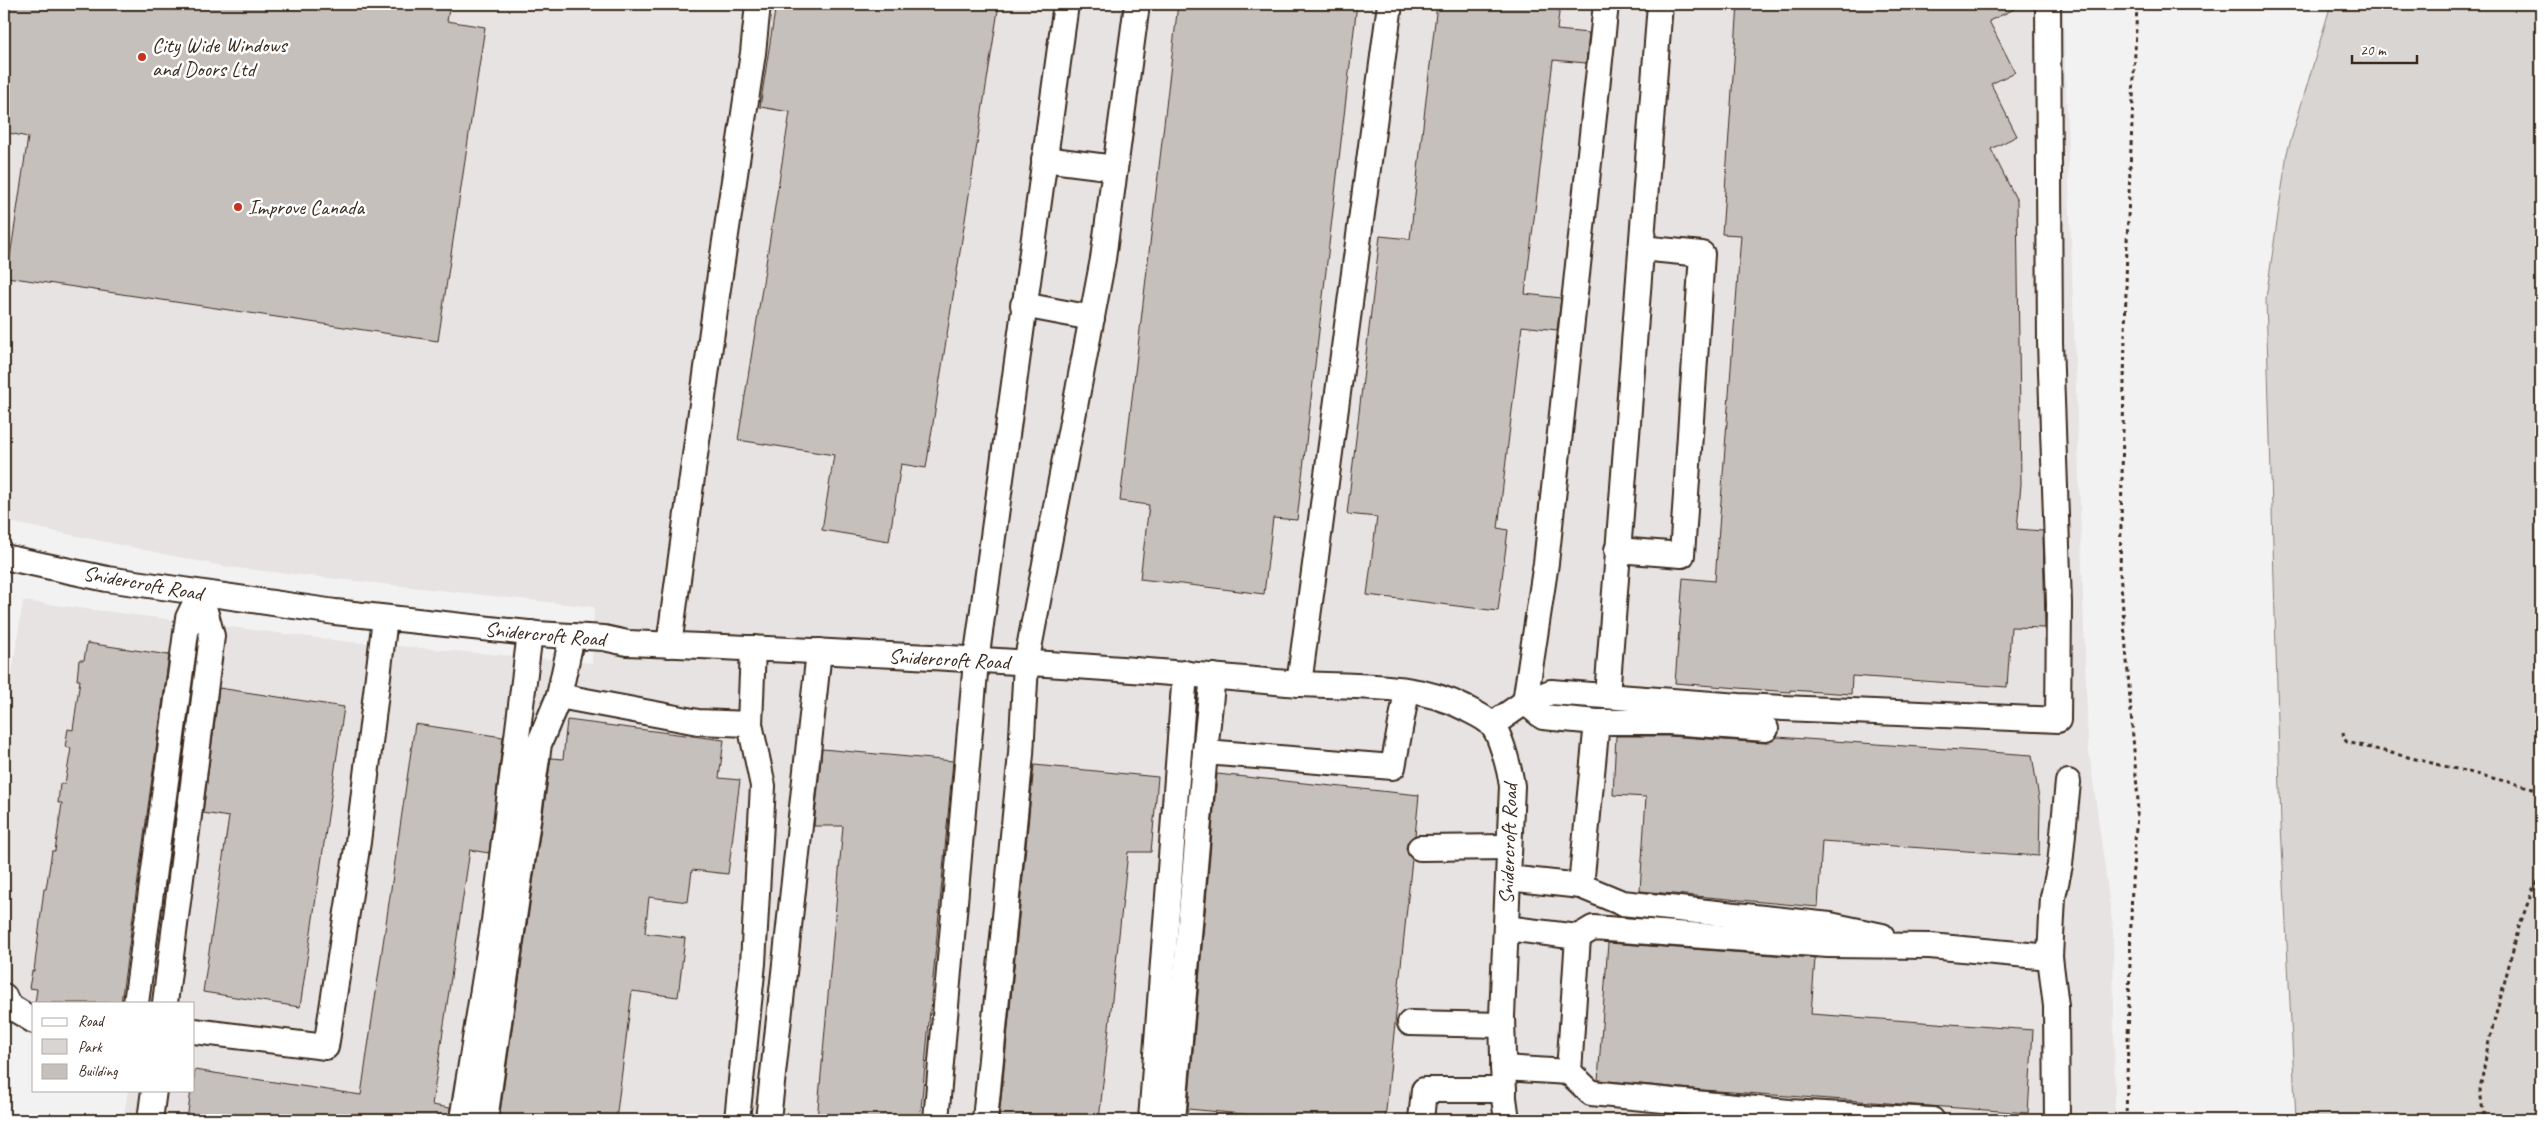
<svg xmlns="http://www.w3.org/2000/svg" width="2545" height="1124" font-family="Caveat,sans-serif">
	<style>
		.built { fill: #e6e3e2 }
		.green { fill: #d8d5d2; stroke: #8a8078 }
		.building { fill: #c6c0bd; stroke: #3b2a1e }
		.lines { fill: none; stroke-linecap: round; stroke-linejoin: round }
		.minor-casing { stroke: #3b2a1e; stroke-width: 28 }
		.path { stroke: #3b2a1e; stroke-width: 3; stroke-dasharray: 4 4; stroke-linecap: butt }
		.minor { stroke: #fff; stroke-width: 24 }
		.poi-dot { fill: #c8321e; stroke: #fff; stroke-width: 2 }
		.labels { text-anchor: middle; stroke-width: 5; stroke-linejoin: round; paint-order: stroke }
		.poi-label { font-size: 21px; fill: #3b2a1e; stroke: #fff; text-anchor: start }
		.street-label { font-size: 21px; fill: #3b2a1e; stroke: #fff }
	</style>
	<rect width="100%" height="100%" fill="#f3f2f2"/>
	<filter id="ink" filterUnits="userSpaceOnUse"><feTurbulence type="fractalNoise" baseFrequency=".02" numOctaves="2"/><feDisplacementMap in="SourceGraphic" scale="10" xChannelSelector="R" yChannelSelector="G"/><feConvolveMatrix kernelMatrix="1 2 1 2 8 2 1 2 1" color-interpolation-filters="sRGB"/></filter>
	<g filter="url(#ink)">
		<path class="built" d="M4 4H2063L2088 744 2113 928 2115 1120H123L128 1090H194V1003H34V1032L4 1020V724L23 601 341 641 592 663 594 607 227 567 4 521Z"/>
		<path class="green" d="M2331 4H2541V1120H2296L2281 826 2266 298 2287 153Z"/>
		<g class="building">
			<path d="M4 4H450L447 21 485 27 438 341 7 277 28 137 4 132Z"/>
			<path d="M776 4H999L926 468 901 464 889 541 822 530 834 455 738 440 790 112 760 107Z"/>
			<path d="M1178 4H1357L1297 520 1273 518 1264 594 1140 579 1149 505 1120 501Z"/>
			<path d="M1437 4H1560L1557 30 1589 33 1586 63 1553 60 1525 294 1561 298 1557 330 1522 326 1498 528 1508 530 1498 611 1367 595 1377 517 1347 514 1380 236 1410 239Z"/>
			<path d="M1738 4H2025L1989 21 2015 72 1991 84 2017 136 1991 149 2017 201 2021 484 2017 529 2043 531 2045 628 2011 627 2007 687 1852 676 1851 694 1790 690V692L1675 683 1683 578 1715 581 1741 235 1722 234Z"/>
			<path d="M87 643 169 655 121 1003H35L37 989 29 988 32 971H34L44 889H46L52 851H55L62 803H58L60 784H65L71 748 65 747 68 729 73 730 80 680H77L79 660H84Z"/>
			<path d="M219 688 344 707 300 1007 203 992 229 817 203 813Z"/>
			<path d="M567 720 724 740 719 778 740 780 728 874 692 870 688 902 649 897 645 933 685 938 678 997 632 991 616 1120H499L551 758 563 759Z"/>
			<path d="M415 724 503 737 489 853 470 850 432 1105 450 1108 449 1120H187L191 1090H194V1070L361 1095Z"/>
			<path d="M1616 736H1668L1765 743 1777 737 2032 755 2040 805 2039 856 1822 841 1818 907 1640 891 1646 797 1613 795Z"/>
			<path d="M822 749 953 761 920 1120H817L843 826H814Z"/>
			<path d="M1034 765 1158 777 1151 852H1128L1099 1120H999Z"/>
			<path d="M1217 774 1419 795 1415 836 1408 841 1406 848 1412 859 1385 1120H1306L1188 1109Z"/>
			<path d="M1608 943 1815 958 1811 1014 2033 1030 2028 1113 1703 1090 1598 1080Z"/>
		</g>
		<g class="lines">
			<defs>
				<g id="minor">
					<path d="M1044 159 1115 168"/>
					<path d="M1023 305 1092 318"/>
					<path d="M1617 550 1682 555 1702 254 1641 248"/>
					<path d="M4 557 107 579 335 612 537 634 604 638 627 643C847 652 1068 662 1287 683 1346 688 1412 680 1467 709 1474 713 1486 718 1491 724 1501 734 1510 772 1512 786L1502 1016 1504 1098 1507 1120"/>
					<path d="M669 645 717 295 753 53 758 4"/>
					<path d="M1213 676 1205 752 1393 767 1407 691"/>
					<path d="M1299 684 1390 4"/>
					<path d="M559 696 698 722 750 724"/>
					<path d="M1607 696 1660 4"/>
					<path d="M1525 702 1551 692 1739 706 2058 720 2059 604 2050 342 2048 4"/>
					<path d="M1525 702 1546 563 1606 4"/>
					<path d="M1597 722H1669L1766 729"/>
					<path d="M1492 725 1525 702 1543 717 1597 722 1581 886 1508 878"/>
					<path d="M1420 848 1509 847"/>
					<path d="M1581 886 1622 903 1830 925 1882 936"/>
					<path d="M1578 937 1593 928 1828 945 1930 946 2050 957"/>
					<path d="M4 996 8 1005 34 1021"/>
					<path d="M136 1003 188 618 200 593"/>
					<path d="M165 1003 212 636 200 593"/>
					<path d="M1410 1023 1502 1025"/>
					<path d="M194 1031 326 1047 358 842 385 618"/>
					<path d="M1503 1068 1569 1072 1578 937 1506 928"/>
					<path d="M1569 1072 1591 1093 1789 1112 1932 1120"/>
					<path d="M150 1120 154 1090"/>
					<path d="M462 1120 494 921 530 633"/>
					<path d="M485 1120 539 744 559 696 572 636"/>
					<path d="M737 1120 753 963 763 786 750 724 753 648"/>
					<path d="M768 1120 819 651"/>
					<path d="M936 1120 976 661 1066 4"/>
					<path d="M985 1120 1021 754 1026 664 1103 259 1137 4"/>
					<path d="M1151 1120 1185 673"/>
					<path d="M1173 1120 1205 752"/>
					<path d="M1421 1120 1424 1090H1504"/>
					<path d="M2057 1120 2056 1006 2050 957 2053 897 2060 865 2068 782"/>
				</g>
			</defs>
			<use href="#minor" class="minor-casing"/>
			<g class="path">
				<path d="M2343 732 2344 739 2347 742 2541 790"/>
				<path d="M2126 1120 2132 882 2138 801 2120 572 2127 242 2137 4"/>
				<path d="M2501 1120 2483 1113 2480 1089 2489 1041 2519 927 2533 889 2541 877"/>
			</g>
			<use href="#minor" class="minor"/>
		</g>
	</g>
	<g class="poi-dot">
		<circle cx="142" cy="57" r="5"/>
		<circle cx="238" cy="207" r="5"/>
	</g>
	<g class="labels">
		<g class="poi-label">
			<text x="152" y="52">City Wide Windows<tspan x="152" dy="24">and Doors Ltd</tspan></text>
			<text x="248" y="214">Improve Canada</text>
		</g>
		<g class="street-label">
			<text transform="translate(143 583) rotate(10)" y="7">Snidercroft Road</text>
			<text transform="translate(545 634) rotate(5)" y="7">Snidercroft Road</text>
			<text transform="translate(949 659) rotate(3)" y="7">Snidercroft Road</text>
			<text transform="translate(1508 844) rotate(-88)" y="7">Snidercroft Road</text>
		</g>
	</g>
	<rect width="2545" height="1124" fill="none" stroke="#fff" stroke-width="20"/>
	<rect x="10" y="10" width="2525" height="1104" fill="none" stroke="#3b2a1e" stroke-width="2" filter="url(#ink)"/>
	<rect x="32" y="1002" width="162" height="90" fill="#ffffff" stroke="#b1aaa5"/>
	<rect x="42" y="1018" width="25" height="8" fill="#ffffff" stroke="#b1aaa5"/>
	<text x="78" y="1026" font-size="15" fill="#3b2a1e">Road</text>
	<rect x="42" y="1039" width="25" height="15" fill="#d8d5d2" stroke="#b1aaa5"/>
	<text x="78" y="1052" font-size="15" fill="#3b2a1e">Park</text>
	<rect x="42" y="1064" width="25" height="15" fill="#c6c0bd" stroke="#b1aaa5"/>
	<text x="78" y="1076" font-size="15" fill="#3b2a1e">Building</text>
	<path d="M2352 55v8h65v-8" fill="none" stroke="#3b2a1e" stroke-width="2.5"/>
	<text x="2360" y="55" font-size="15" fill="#3b2a1e" stroke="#ffffff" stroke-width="4" paint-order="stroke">20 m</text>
</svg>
